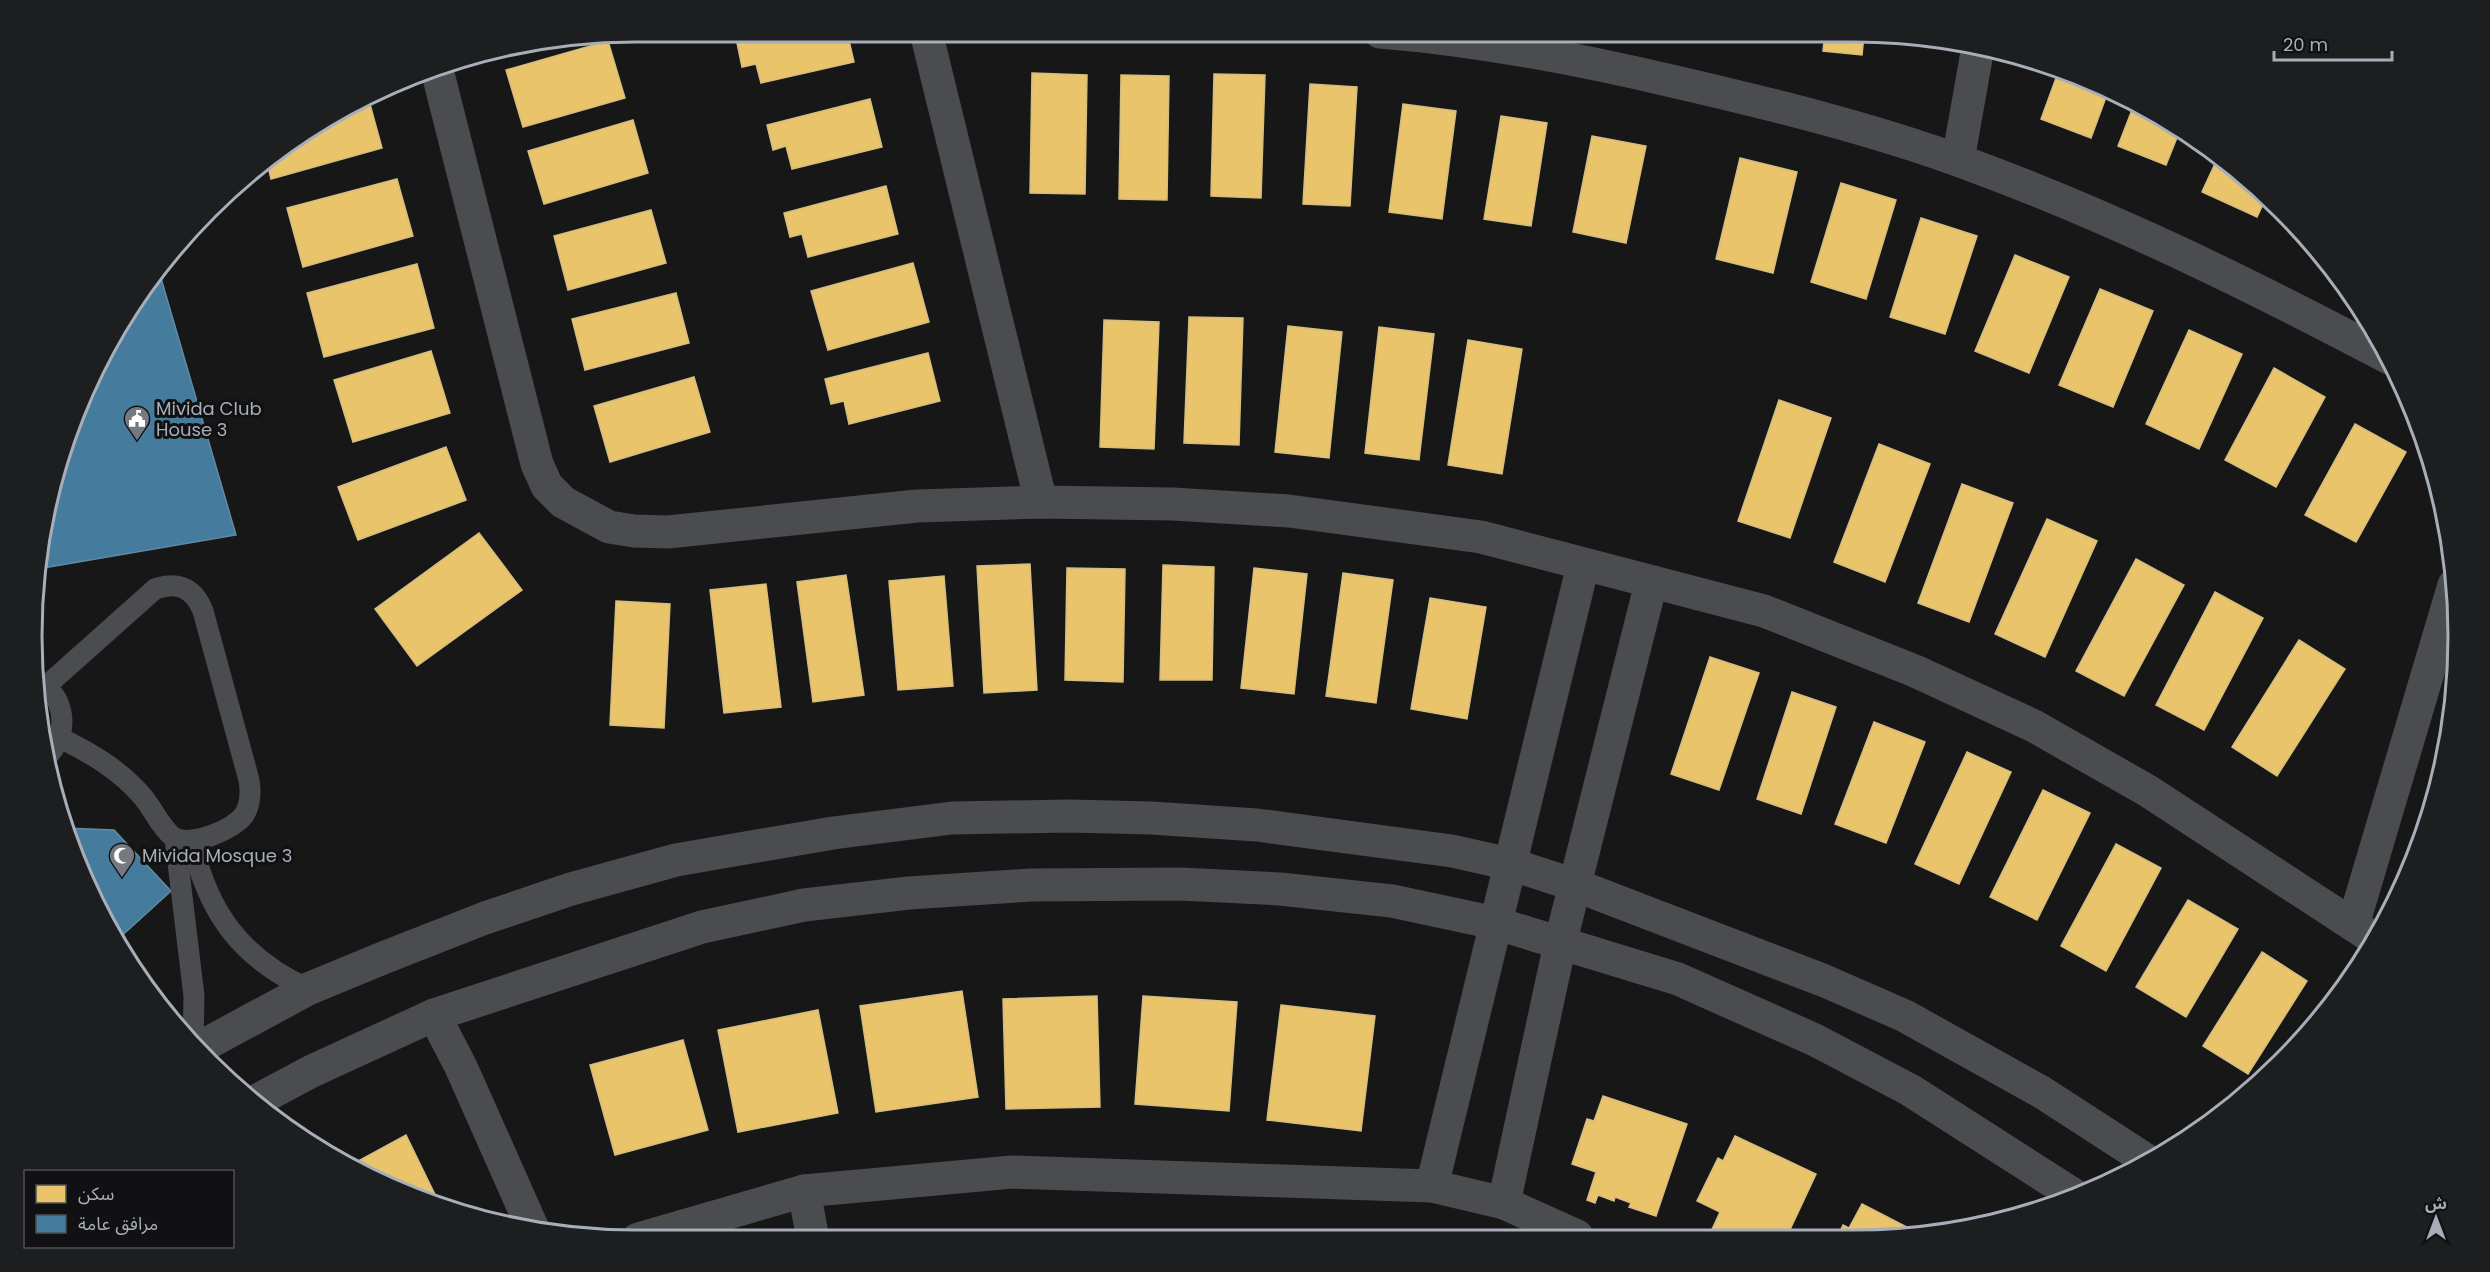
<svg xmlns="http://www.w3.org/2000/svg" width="2490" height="1272" font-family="Poppins,'Noto Sans Arabic',sans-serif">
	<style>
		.homes { fill: #e9c46a; stroke: #d5bd81; stroke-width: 1.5 }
		.public { fill: #457b9d; stroke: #628aa5; stroke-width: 1.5 }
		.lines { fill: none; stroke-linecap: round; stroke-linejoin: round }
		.service { stroke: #4b4c50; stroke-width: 21 }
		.minor { stroke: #4b4c50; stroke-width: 33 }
		.tertiary { stroke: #4b4c50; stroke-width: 33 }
		.labels { text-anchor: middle; stroke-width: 6; stroke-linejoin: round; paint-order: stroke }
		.poi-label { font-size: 18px; fill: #a7aeb8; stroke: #111113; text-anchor: start }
		.rim { fill: none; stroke: #a7aeb8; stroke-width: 3 }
	</style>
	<rect width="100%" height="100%" fill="#171717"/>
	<g class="homes">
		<path d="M765 32H847L854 62 761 83 756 64 742 67 736 38Z"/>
		<path d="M1825 33H1893L1903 34 1902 39 1864 35 1862 55 1823 51Z"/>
		<path d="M608 41 625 98 523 127 506 70Z"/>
		<path d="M2059 70 2109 89 2091 138 2041 119Z"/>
		<path d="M1032 73 1087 75 1085 194 1030 193Z"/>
		<path d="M1214 74 1265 75 1261 198 1211 196Z"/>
		<path d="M1121 75 1169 76 1167 200 1119 199Z"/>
		<path d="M1310 84 1357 87 1350 206 1303 204Z"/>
		<path d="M368 97 382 148 271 179 266 158 268 157 334 112Z"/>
		<path d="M870 99 882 147 792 169 786 146 773 150 767 125Z"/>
		<path d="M2135 102 2180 130 2166 165 2118 146Z"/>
		<path d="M1403 104 1456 111 1442 219 1389 212Z"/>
		<path d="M1501 116 1547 123 1531 226 1484 219Z"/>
		<path d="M633 120 648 173 544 204 528 151Z"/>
		<path d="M1592 136 1646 146 1626 243 1573 232Z"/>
		<path d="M2219 155 2266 198 2257 217 2202 192Z"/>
		<path d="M1740 158 1797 172 1773 273 1716 259Z"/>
		<path d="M397 179 413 236 303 267 287 208Z"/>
		<path d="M1841 183 1896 200 1866 299 1811 282Z"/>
		<path d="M886 186 898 234 808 257 802 234 790 237 784 213Z"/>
		<path d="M651 210 666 263 568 290 554 236Z"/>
		<path d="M1921 218 1977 236 1945 334 1890 317Z"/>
		<path d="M2302 231 2309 238 2314 245 2299 238Z"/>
		<path d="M2015 255 2069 277 2029 373 1975 351Z"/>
		<path d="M913 263 929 322 828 350 811 291Z"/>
		<path d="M417 264 434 328 324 357 307 293Z"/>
		<path d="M2100 289 2153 311 2113 407 2059 385Z"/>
		<path d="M676 293 689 343 585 370 572 319Z"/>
		<path d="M1189 317 1243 318 1239 445 1184 443Z"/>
		<path d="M1104 320 1159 322 1154 449 1100 447Z"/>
		<path d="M1288 326 1342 332 1329 458 1275 452Z"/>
		<path d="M1379 327 1434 334 1419 460 1365 453Z"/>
		<path d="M2189 330 2242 354 2199 449 2146 424Z"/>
		<path d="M1468 340 1522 349 1502 474 1448 465Z"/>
		<path d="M431 351 450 413 353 442 334 380Z"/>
		<path d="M928 353 940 401 849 424 844 401 831 404 825 379Z"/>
		<path d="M2274 368 2325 397 2276 487 2225 460Z"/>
		<path d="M694 377 710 432 610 462 594 406Z"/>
		<path d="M1779 400 1831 418 1790 538 1738 521Z"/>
		<path d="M2355 424 2406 452 2356 542 2305 515Z"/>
		<path d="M1879 444 1930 464 1885 582 1834 562Z"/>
		<path d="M446 447 466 500 358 540 338 487Z"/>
		<path d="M1962 484 2013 503 1969 622 1918 603Z"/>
		<path d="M2047 519 2097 541 2045 657 1995 634Z"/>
		<path d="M479 533 522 590 417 666 375 609Z"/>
		<path d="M2136 559 2184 585 2124 696 2076 671Z"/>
		<path d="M1030 564 1037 690 984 693 977 566Z"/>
		<path d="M1163 565 1214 567 1212 680H1160Z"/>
		<path d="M1067 568 1125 569 1123 682 1065 680Z"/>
		<path d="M1254 568 1307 574 1294 694 1241 688Z"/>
		<path d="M1343 573 1393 580 1376 703 1326 696Z"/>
		<path d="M846 575 864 695 813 702 797 582Z"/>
		<path d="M944 576 953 686 898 690 889 581Z"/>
		<path d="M766 584 781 707 724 713 710 590Z"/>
		<path d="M2215 592 2263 618 2204 730 2156 705Z"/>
		<path d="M1430 598 1486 607 1467 719 1411 709Z"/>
		<path d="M616 601 670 604 664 728 610 725Z"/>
		<path d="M2299 640 2345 669 2277 776 2232 747Z"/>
		<path d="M1710 657 1759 673 1719 790 1671 774Z"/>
		<path d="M1792 692 1836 707 1801 814 1757 799Z"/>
		<path d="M1874 722 1925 742 1886 843 1835 824Z"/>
		<path d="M1967 752 2011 772 1959 884 1915 864Z"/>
		<path d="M2043 790 2090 813 2037 920 1990 897Z"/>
		<path d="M2116 844 2161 868 2106 971 2061 946Z"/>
		<path d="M2188 900 2238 929 2186 1017 2136 987Z"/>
		<path d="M2262 952 2307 981 2248 1074 2203 1046Z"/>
		<path d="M962 991 978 1097 876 1112 860 1006Z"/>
		<path d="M1097 996 1100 1107 1006 1109 1003 999Z"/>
		<path d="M1143 996 1237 1002 1229 1111 1135 1104Z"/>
		<path d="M1281 1005 1375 1016 1361 1131 1267 1120Z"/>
		<path d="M818 1010 838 1113 738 1132 718 1030Z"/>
		<path d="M683 1040 708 1130 615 1155 590 1065Z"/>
		<path d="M1603 1096 1687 1124 1656 1216 1629 1207 1631 1203 1615 1197 1614 1201 1598 1195 1595 1203 1587 1200 1596 1172 1572 1164 1587 1119 1594 1121Z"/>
		<path d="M406 1135 440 1205 368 1178 349 1166Z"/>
		<path d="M1735 1136 1816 1174 1787 1236H1709L1720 1212 1697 1201 1718 1158 1723 1161Z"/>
		<path d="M1862 1204 1922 1235 1838 1236 1843 1225 1849 1228Z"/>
	</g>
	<g class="public">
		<path d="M158 268 236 535 37 569 52 480 78 404 133 300Z"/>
		<path d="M64 828 114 830 171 891 117 940 78 868Z"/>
	</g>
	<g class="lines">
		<g class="service">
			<path d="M36 681C67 694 70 736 46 757"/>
			<path d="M45 687 155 589C178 581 194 588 203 611L249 780C251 792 251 804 244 815 233 830 190 848 173 837 161 828 153 809 143 797 120 770 91 753 60 738"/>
			<path d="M175 838 194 996 193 1045"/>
			<path d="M192 842C208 913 241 958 308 989"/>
		</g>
		<g class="minor">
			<path d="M926 32 1041 502"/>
			<path d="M1380 32C1480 40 1579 59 1676 82 1771 104 1869 128 1960 161 2109 215 2249 284 2389 358"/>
			<path d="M436 66 537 464 547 486 563 502 609 527 634 531 668 532 917 506 1041 502 1173 504 1289 511 1481 537 1764 611 1915 671 2034 726 2148 791 2373 938"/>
			<path d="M1958 160 1978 47"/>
			<path d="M2353 925 2454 585"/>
			<path d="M434 1015 461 1067 533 1229"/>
			<path d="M1432 1186 1583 565"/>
			<path d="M1504 1203 1560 944 1651 583"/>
			<path d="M638 1239 804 1191"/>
			<path d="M813 1239 804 1191 1012 1172 1432 1186 1504 1203 1577 1236"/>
		</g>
		<g class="tertiary">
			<path d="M197 1049 308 989 383 958 485 918 571 889 676 860 833 833 952 818 1069 816 1151 818 1257 825 1452 851 1510 864 1575 885 1825 981 1905 1016 2043 1093 2148 1161"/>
			<path d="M254 1102 312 1071 434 1015 702 927 804 905 909 893 1031 885 1180 884 1280 889 1392 901 1495 923 1678 979 1815 1040 1910 1090 2077 1197"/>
		</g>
	</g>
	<defs>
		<symbol id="civic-pin" viewBox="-11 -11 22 30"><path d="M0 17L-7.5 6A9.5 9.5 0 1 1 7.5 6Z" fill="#757980" stroke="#111113"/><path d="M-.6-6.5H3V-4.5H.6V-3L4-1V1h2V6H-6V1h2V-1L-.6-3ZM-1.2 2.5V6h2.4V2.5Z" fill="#fff"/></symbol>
		<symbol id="mosque-pin" viewBox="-11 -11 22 30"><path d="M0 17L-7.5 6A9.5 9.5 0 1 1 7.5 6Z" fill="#757980" stroke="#111113"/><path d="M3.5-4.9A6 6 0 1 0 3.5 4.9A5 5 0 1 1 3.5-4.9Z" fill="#fff"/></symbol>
	</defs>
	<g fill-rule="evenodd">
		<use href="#civic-pin" x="122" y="404" width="30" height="40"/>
		<use href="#mosque-pin" x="107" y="841" width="30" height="40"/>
	</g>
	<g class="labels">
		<g class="poi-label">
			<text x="156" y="415">Mivida Club<tspan x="156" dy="21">House 3</tspan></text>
			<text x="142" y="862">Mivida Mosque 3</text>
		</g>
	</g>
	<path d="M0 0H2490V1272H0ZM636 42H1854A594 594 0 0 1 2448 636V636A594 594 0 0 1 1854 1230H636A594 594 0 0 1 42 636V636A594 594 0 0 1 636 42Z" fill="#1d1e20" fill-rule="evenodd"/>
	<path class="rim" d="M636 42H1854A594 594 0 0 1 2448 636V636A594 594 0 0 1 1854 1230H636A594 594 0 0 1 42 636V636A594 594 0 0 1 636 42Z"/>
	<rect x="24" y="1170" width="210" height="78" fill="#111113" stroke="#4d5055" stroke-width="1.5"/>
	<rect x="36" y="1185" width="30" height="18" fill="#e9c46a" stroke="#4d5055" stroke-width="1.5"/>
	<text x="78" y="1200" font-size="18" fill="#a7aeb8">سكن</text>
	<rect x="36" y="1215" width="30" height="18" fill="#457b9d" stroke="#4d5055" stroke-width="1.5"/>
	<text x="78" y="1230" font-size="18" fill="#a7aeb8">مرافق عامة</text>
	<g transform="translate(2436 1218)" stroke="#111113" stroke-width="4.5" paint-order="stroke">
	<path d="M0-4.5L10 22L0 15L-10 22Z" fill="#a7aeb8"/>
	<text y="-9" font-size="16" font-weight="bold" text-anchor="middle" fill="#a7aeb8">ش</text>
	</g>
	<path d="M2274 51v9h118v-9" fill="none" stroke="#a7aeb8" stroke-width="3"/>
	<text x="2283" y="51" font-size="18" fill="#a7aeb8" stroke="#111113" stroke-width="4.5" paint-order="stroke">20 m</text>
</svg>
